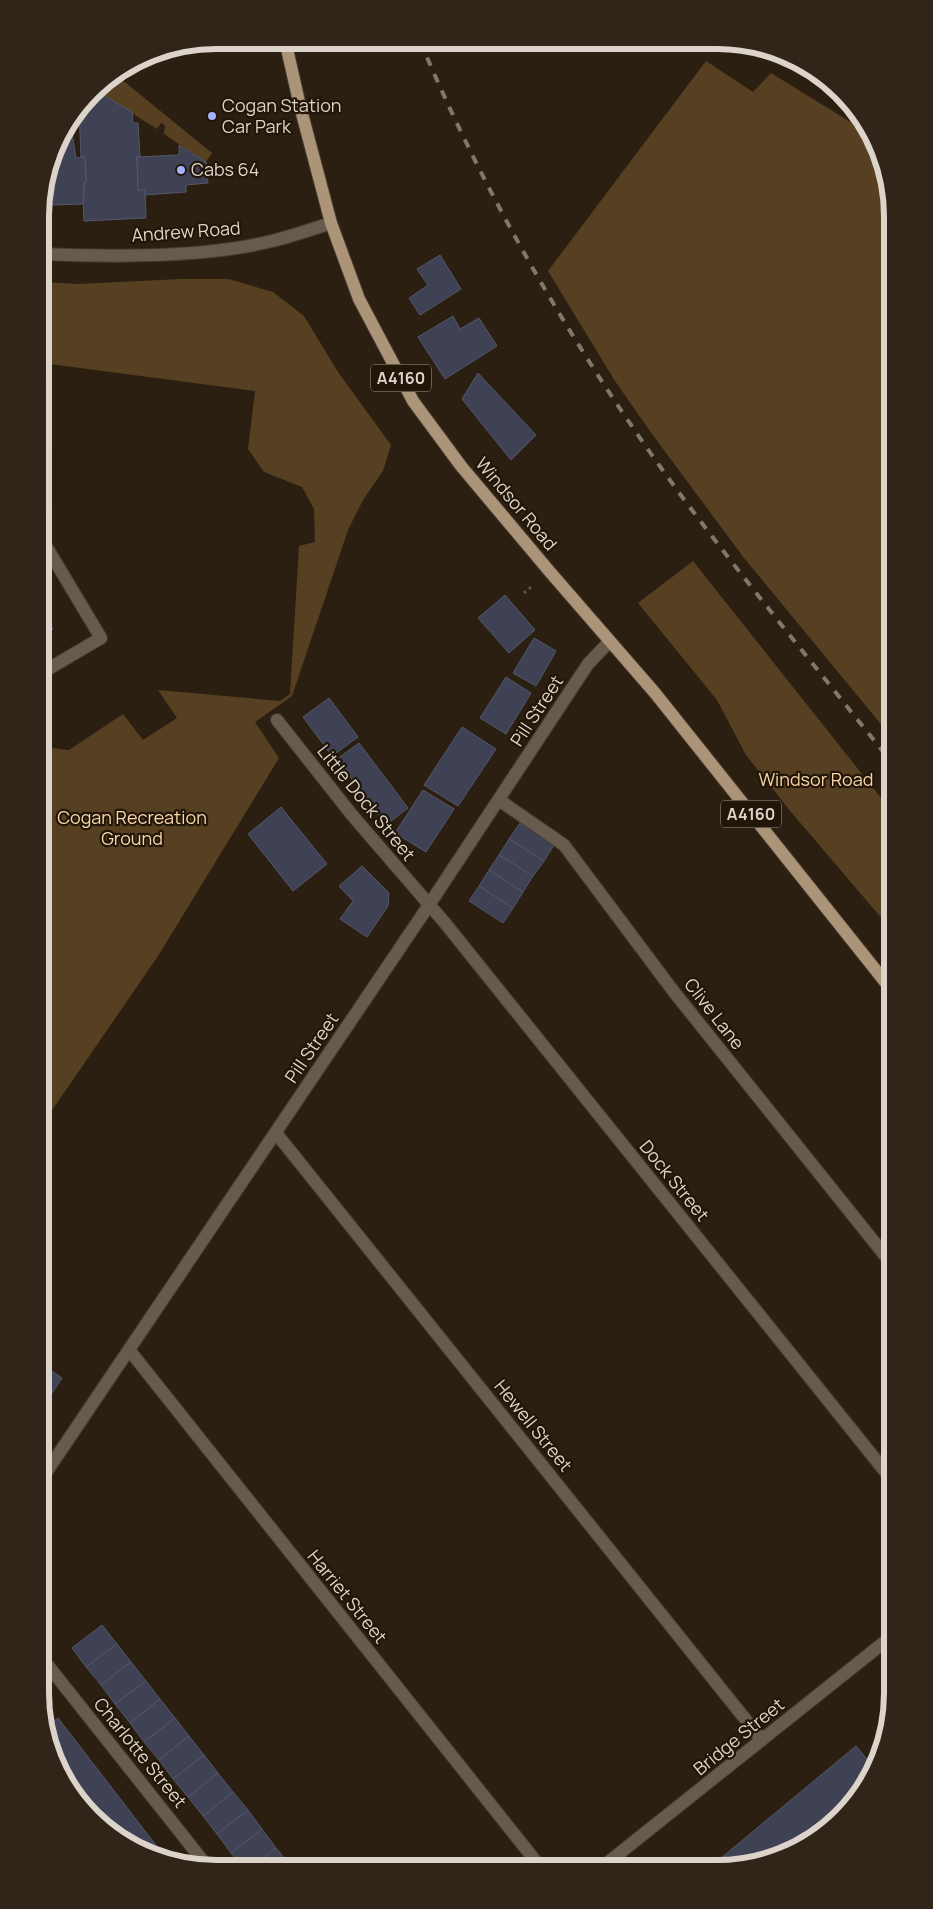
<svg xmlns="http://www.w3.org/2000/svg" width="933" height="1909" font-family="Manrope,sans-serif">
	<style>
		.green { fill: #574021 }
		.building { fill: #3f4254; stroke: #53576a }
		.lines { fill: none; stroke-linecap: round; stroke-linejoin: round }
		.lane-casing { stroke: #473c2f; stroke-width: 14 }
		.street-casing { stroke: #473c2f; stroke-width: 14 }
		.primary-casing { stroke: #473c2f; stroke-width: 14 }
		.path { stroke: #62574b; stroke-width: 3; stroke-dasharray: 2.5 4; stroke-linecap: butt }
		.lane { stroke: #665b4d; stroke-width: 12 }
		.street { stroke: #665b4d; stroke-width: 12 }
		.primary { stroke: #ab9478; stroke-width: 12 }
		.rail { stroke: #81776b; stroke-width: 4; stroke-dasharray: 9 9; stroke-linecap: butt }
		.poi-dot { fill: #a4b1fc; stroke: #211608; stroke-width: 2 }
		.labels { text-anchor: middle; stroke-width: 4.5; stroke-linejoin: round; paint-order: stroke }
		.shield { fill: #211608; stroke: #a49b90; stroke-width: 1 }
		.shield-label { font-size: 16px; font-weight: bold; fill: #dcd4cb }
		.poi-label { font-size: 18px; fill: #dcd4cb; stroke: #211608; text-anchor: start }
		.street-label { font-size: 18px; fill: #dcd4cb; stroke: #211608 }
		.park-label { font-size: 18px; fill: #f9d5a9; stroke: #211608 }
		.rim { fill: none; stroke: #dcd4cb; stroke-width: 6 }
	</style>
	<rect width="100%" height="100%" fill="#2b1f11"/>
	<g class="green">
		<path d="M706 61 753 92 771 73 873 136 887 170 889 734 744 558 652 434 615 381 548 271Z"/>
		<path d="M115 74 212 153 206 162 164 134 165 125 161 123 157 129 95 90 100 84Z"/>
		<path d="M181 279H229L273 292 304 316 338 372 391 445 383 471 363 500 348 530 292 696 255 722 279 758 158 956 44 1122 43 747 69 750 123 714 143 740 177 718 158 690 280 701 290 694 299 546 315 542 314 509 302 487 264 472 248 449 255 391 42 363V282L78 284Z"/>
		<path d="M693 561 889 808 890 928 791 812 746 755 717 700 638 603Z"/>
	</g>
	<g class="building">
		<path d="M819 77 833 84 842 94 818 79Z"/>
		<path d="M95 90 132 112 133 123H138L140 157H137L138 190H145L146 218 84 221 83 196H85L84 182H86L85 157H81L79 111Z"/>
		<path d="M68 125H71L76 158 85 157 86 182H84L83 204 51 205 49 169 52 160 55 159V150L57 140H59V137Z"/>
		<path d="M179 145 206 162 208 183 186 185V192L145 195V190H138L137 157 179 155Z"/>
		<path d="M440 255 461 289 420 315 409 298 428 285 417 269Z"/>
		<path d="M453 316 460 329 479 318 497 346 445 379 418 337Z"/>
		<path d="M478 373 536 435 511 460 462 399Z"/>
		<path d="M505 595 535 630 509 653 478 618Z"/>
		<path d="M43 612 53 629 43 635Z"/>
		<path d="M534 638 556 651 536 686 513 673Z"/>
		<path d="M506 677 531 693 506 734 480 718Z"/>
		<path d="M329 698 358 737 332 756 303 717Z"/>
		<path d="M462 727 496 749 458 806 424 785Z"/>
		<path d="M359 743 408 808 386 825 337 759Z"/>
		<path d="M423 790 454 809 426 852 395 833Z"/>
		<path d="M281 807 327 864 293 891 248 834Z"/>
		<path d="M520 823 554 845 544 861 509 839Z"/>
		<path d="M509 839 544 861 533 876 499 855Z"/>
		<path d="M499 855 533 876 523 892 489 870Z"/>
		<path d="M362 866 389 893 388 906 367 937 340 919 353 901 339 886Z"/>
		<path d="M489 870 523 892 513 908 479 886Z"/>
		<path d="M479 886 513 908 503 923 469 901Z"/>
		<path d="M45 1366 62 1378 45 1404Z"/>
		<path d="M102 1625 117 1644 86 1667 72 1648Z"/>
		<path d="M117 1644 131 1662 101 1685 86 1667Z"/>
		<path d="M131 1662 146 1681 115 1704 101 1685Z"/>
		<path d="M146 1681 160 1699 130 1723 115 1704Z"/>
		<path d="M160 1699 175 1718 144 1742 130 1723Z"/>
		<path d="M58 1718 165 1857 100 1825 69 1791 46 1739V1727Z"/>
		<path d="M175 1718 189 1736 159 1760 144 1742Z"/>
		<path d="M189 1736 204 1755 173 1779 159 1760Z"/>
		<path d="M856 1746 875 1769 856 1800 815 1840 763 1863H715Z"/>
		<path d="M204 1755 218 1773 188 1797 173 1779Z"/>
		<path d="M218 1773 233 1792 203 1816 188 1797Z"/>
		<path d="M233 1792 248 1810 217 1834 203 1816Z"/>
		<path d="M248 1810 262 1829 231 1853 217 1834Z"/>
		<path d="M262 1829 276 1848 254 1865H241L231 1853Z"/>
		<path d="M276 1848 290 1865H254Z"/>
	</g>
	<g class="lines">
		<defs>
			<g id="lane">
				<path d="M43 541 101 638 43 672"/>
				<path d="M499 800 564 845 674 992 891 1263"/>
			</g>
			<g id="street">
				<path d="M42 254C114 257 206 258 276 240 295 235 313 229 331 223"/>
				<path d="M277 720 352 815 445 923 892 1480"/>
				<path d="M276 1133 762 1740"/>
				<path d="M130 1351 538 1864"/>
				<path d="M45 1474 429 905 588 664 609 642"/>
				<path d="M46 1663 207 1866"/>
				<path d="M606 1864 892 1636"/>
			</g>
			<path id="primary" d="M285 40 300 106 331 223 359 299 413 401 461 466 550 572 655 693 890 988"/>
		</defs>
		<use href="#lane" class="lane-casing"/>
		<use href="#street" class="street-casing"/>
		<use href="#primary" class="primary-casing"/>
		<path class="path" d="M524 593 531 587"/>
		<use href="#lane" class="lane"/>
		<use href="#street" class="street"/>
		<use href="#primary" class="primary"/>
		<path class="rail" d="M420 41C488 202 577 354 680 494 747 584 819 671 889 759"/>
	</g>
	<g class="poi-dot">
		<circle cx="212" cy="116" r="5"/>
		<circle cx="181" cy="170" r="5"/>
	</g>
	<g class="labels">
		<g class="shield">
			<rect x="371" y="364.5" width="60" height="27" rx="4"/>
			<rect x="721" y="800.5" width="60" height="27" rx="4"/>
		</g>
		<g class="shield-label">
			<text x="401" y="384">A4160</text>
			<text x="751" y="820">A4160</text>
		</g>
		<g class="poi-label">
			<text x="222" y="112">Cogan Station<tspan x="222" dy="21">Car Park</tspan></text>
			<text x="191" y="176">Cabs 64</text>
		</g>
		<g class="street-label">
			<text transform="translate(186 232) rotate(-4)" y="6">Andrew Road</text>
			<text transform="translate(516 504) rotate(50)" y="6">Windsor Road</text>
			<text transform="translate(537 711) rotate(-57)" y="6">Pill Street</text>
			<text transform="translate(366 803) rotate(51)" y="6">Little Dock Street</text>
			<text transform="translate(714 1014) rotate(52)" y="6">Clive Lane</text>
			<text transform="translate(312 1048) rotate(-56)" y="6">Pill Street</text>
			<text transform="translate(674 1181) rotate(51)" y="6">Dock Street</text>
			<text transform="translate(533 1426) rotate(51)" y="6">Hewell Street</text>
			<text transform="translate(347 1597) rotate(51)" y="6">Harriet Street</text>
			<text transform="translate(739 1737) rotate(-39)" y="6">Bridge Street</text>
			<text transform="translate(140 1753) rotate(51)" y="6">Charlotte Street</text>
		</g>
		<g class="park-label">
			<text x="816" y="786">Windsor Road</text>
			<text x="132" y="824">Cogan Recreation<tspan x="132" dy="21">Ground</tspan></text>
		</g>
	</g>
	<path d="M0 0H933V1909H0ZM216 49H717A167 167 0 0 1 884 216V1693A167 167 0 0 1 717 1860H216A167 167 0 0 1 49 1693V216A167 167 0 0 1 216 49Z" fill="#302518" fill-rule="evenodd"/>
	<path class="rim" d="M216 49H717A167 167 0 0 1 884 216V1693A167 167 0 0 1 717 1860H216A167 167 0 0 1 49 1693V216A167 167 0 0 1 216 49Z"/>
</svg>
